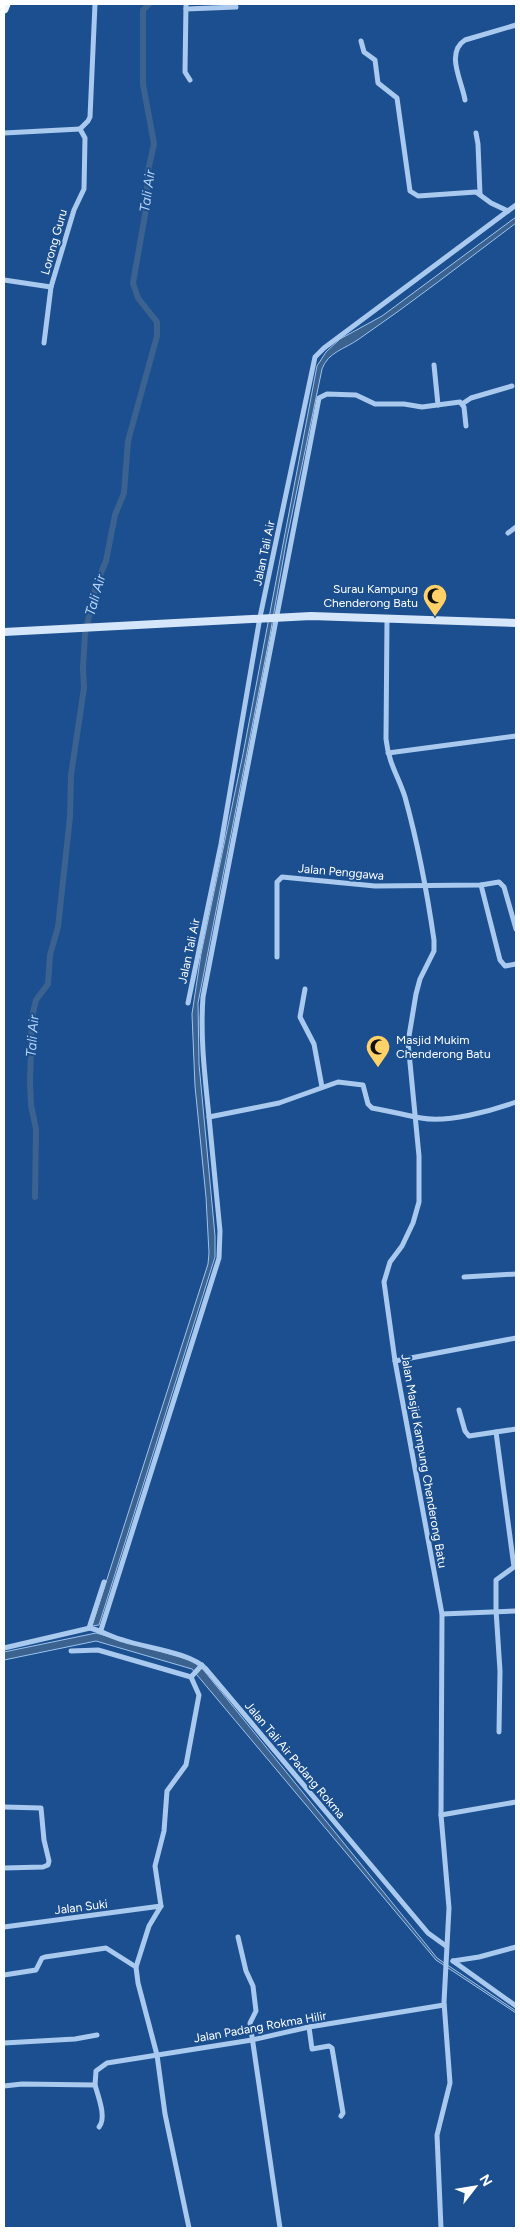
<svg xmlns="http://www.w3.org/2000/svg" width="520" height="2232" font-family="Figtree,sans-serif">
	<style>
		.water { fill: #3c6290; stroke: #9cc4f0 }
		.lines { fill: none; stroke-linecap: round; stroke-linejoin: round }
		.canal { stroke: #3c6290; stroke-width: 6 }
		.street { stroke: #a9c9ee; stroke-width: 5 }
		.secondary { stroke: #d6e6fa; stroke-width: 8 }
		.primary { stroke: #f0f6ff; stroke-width: 9 }
		.labels { text-anchor: middle; stroke-width: 4; stroke-linejoin: round; paint-order: stroke }
		.street-label { font-size: 12px; fill: #fff; stroke: #1b4f8f }
		.poi-label { font-size: 12px; fill: #fff; stroke: #1b4f8f; text-anchor: end }
		.water-label { font-size: 14px; font-style: italic; fill: #b5d3f5; stroke: #1b4f8f }
	</style>
	<rect width="100%" height="100%" fill="#1b4f8f"/>
	<g class="water">
		<path d="M516 217V223C464 262 413 302 359 339 345 349 328 352 322 369L286 543 270 635 198 1003 199 1064 215 1236V1257L99 1625 92 1626 208 1264 209 1253 206 1197 195 1086 192 1014 201 954 243 754 317 366 326 352 340 339 382 316Z"/>
		<path d="M96 1633 197 1662 437 1958 516 2011V2013L436 1960 192 1669 96 1641 4 1660V1652Z"/>
	</g>
	<g class="lines">
		<path class="canal" d="M35 1197 36 1129 31 1105 30 1082 32 1017 36 1000 48 984 50 955 58 927 70 817 71 775 84 688 83 668 85 634 96 585 106 561 115 515 124 493 128 441 157 336V322L138 298 133 283 146 209 148 171 154 144 143 84V10L149 4"/>
		<g class="street">
			<path d="M186 4 185 72 190 80"/>
			<path d="M186 9 236 7"/>
			<path d="M361 41 364 52 375 60 378 83 397 98 410 191 418 196 476 192 491 203 508 211"/>
			<path d="M465 100C462 81 445 53 465 40L516 25"/>
			<path d="M80 129 88 121 90 117 95 4"/>
			<path d="M4 133 80 129"/>
			<path d="M476 133 478 144 480 194"/>
			<path d="M4 280 51 287"/>
			<path d="M44 343 51 287 74 210 84 189 85 138 80 129"/>
			<path d="M434 365 438 405"/>
			<path d="M462 404 471 398 512 386"/>
			<path d="M466 426 464 407 460 402 422 407 404 404H375L356 395 327 394 319 398 203 997C200 1037 205 1077 209 1117L279 1103 338 1082 363 1085 368 1104 372 1108C389 1111 405 1115 421 1118 448 1123 491 1111 516 1102"/>
			<path d="M508 533 516 527"/>
			<path d="M387 619 386 739C389 765 398 775 405 797 418 844 427 892 434 940V951L420 979 416 994 408 1042 419 1156V1202L413 1223 402 1246 390 1262 384 1282 395 1361 442 1614 441 1815 449 1908 444 2002 450 2083 437 2135 441 2228"/>
			<path d="M388 753 516 736"/>
			<path d="M481 885 500 960 505 966 516 964"/>
			<path d="M277 957V882L282 877 375 886 481 885 499 882 504 887 516 929"/>
			<path d="M305 989 300 1017 314 1044 322 1087"/>
			<path d="M188 1003 221 844 260 617 315 357 324 348 516 205"/>
			<path d="M464 1277 516 1274"/>
			<path d="M395 1361 516 1338"/>
			<path d="M459 1410 465 1431 469 1436 516 1429"/>
			<path d="M496 1432 514 1567 496 1580V1610L500 1671 499 1732"/>
			<path d="M442 1614 516 1611"/>
			<path d="M89 1628 104 1582"/>
			<path d="M101 1630 219 1258 220 1231 209 1117"/>
			<path d="M4 1648 90 1628C102 1631 111 1637 123 1640 146 1648 190 1652 206 1669L428 1933 446 1946"/>
			<path d="M71 1651 98 1650 191 1677"/>
			<path d="M191 1677 202 1665"/>
			<path d="M4 1807 41 1808 44 1840 49 1861 48 1865 43 1867 4 1868"/>
			<path d="M441 1815 516 1802"/>
			<path d="M4 1927 161 1906"/>
			<path d="M238 1937 246 1971 253 1986 256 2011 250 2023 280 2228"/>
			<path d="M453 1961 516 2006"/>
			<path d="M453 1961 479 1957 516 1947"/>
			<path d="M4 1975 36 1970 42 1958 45 1957 106 1948 136 1967"/>
			<path d="M309 2027 312 2049 329 2046 332 2048 343 2113 341 2116"/>
			<path d="M4 2043 75 2039 97 2035"/>
			<path d="M95 2085 96 2071 107 2063 252 2040 309 2027 444 2005"/>
			<path d="M4 2086 22 2084 95 2085C98 2096 107 2118 99 2127"/>
			<path d="M189 2228 165 2114 157 2055 138 1983 136 1967 149 1926 161 1906 155 1866 164 1831 167 1791 186 1765 199 1695 191 1677"/>
		</g>
		<path class="secondary" d="M4 632 311 616 516 623"/>
		<path class="primary" d="M4 9 6 4"/>
	</g>
	<defs>
		<symbol id="mosque-pin" viewBox="-11 -11 22 30"><path d="M0 17L-7.5 6A9.5 9.5 0 1 1 7.5 6Z" fill="#ffd166" stroke="#1b4f8f"/><path d="M3.5-4.9A6 6 0 1 0 3.5 4.9A5 5 0 1 1 3.5-4.9Z" fill="#111"/></symbol>
	</defs>
	<g fill-rule="evenodd">
		<use href="#mosque-pin" x="421" y="582" width="28" height="38"/>
		<use href="#mosque-pin" x="364" y="1033" width="28" height="38"/>
	</g>
	<g class="labels">
		<g class="street-label">
			<text transform="translate(54 242) rotate(-74)" y="4">Lorong Guru</text>
			<text transform="translate(264 553) rotate(-78)" y="4">Jalan Tali Air</text>
			<text transform="translate(341 872) rotate(5)" y="4">Jalan Penggawa</text>
			<text transform="translate(189 951) rotate(-78)" y="4">Jalan Tali Air</text>
			<text transform="translate(424 1461) rotate(80)" y="4">Jalan Masjid Kampung Chenderong Batu</text>
			<text transform="translate(295 1760) rotate(50)" y="4">Jalan Tali Air Padang Rokma</text>
			<text transform="translate(81 1907) rotate(-7)" y="4">Jalan Suki</text>
			<text transform="translate(260 2027) rotate(-10)" y="4">Jalan Padang Rokma Hilir</text>
		</g>
		<g class="poi-label">
			<text x="418" y="593">Surau Kampung<tspan x="418" dy="14">Chenderong Batu</tspan></text>
			<text x="396" y="1044" text-anchor="start">Masjid Mukim<tspan x="396" dy="14">Chenderong Batu</tspan></text>
		</g>
		<g class="water-label">
			<text transform="translate(147 191) rotate(-82)" y="5">Tali Air</text>
			<text transform="translate(95 595) rotate(-74)" y="5">Tali Air</text>
			<text transform="translate(32 1036) rotate(-86)" y="5">Tali Air</text>
		</g>
	</g>
	<rect width="520" height="2232" fill="none" stroke="#ffffff" stroke-width="10"/>
	<g transform="translate(475 2187) rotate(59)" stroke="#1b4f8f" stroke-width="4" paint-order="stroke">
	<path d="M0-4L9 19L0 12L-9 19Z" fill="#ffffff"/>
	<text y="-8" font-size="14" font-weight="bold" text-anchor="middle" fill="#ffffff">N</text>
	</g>
</svg>
